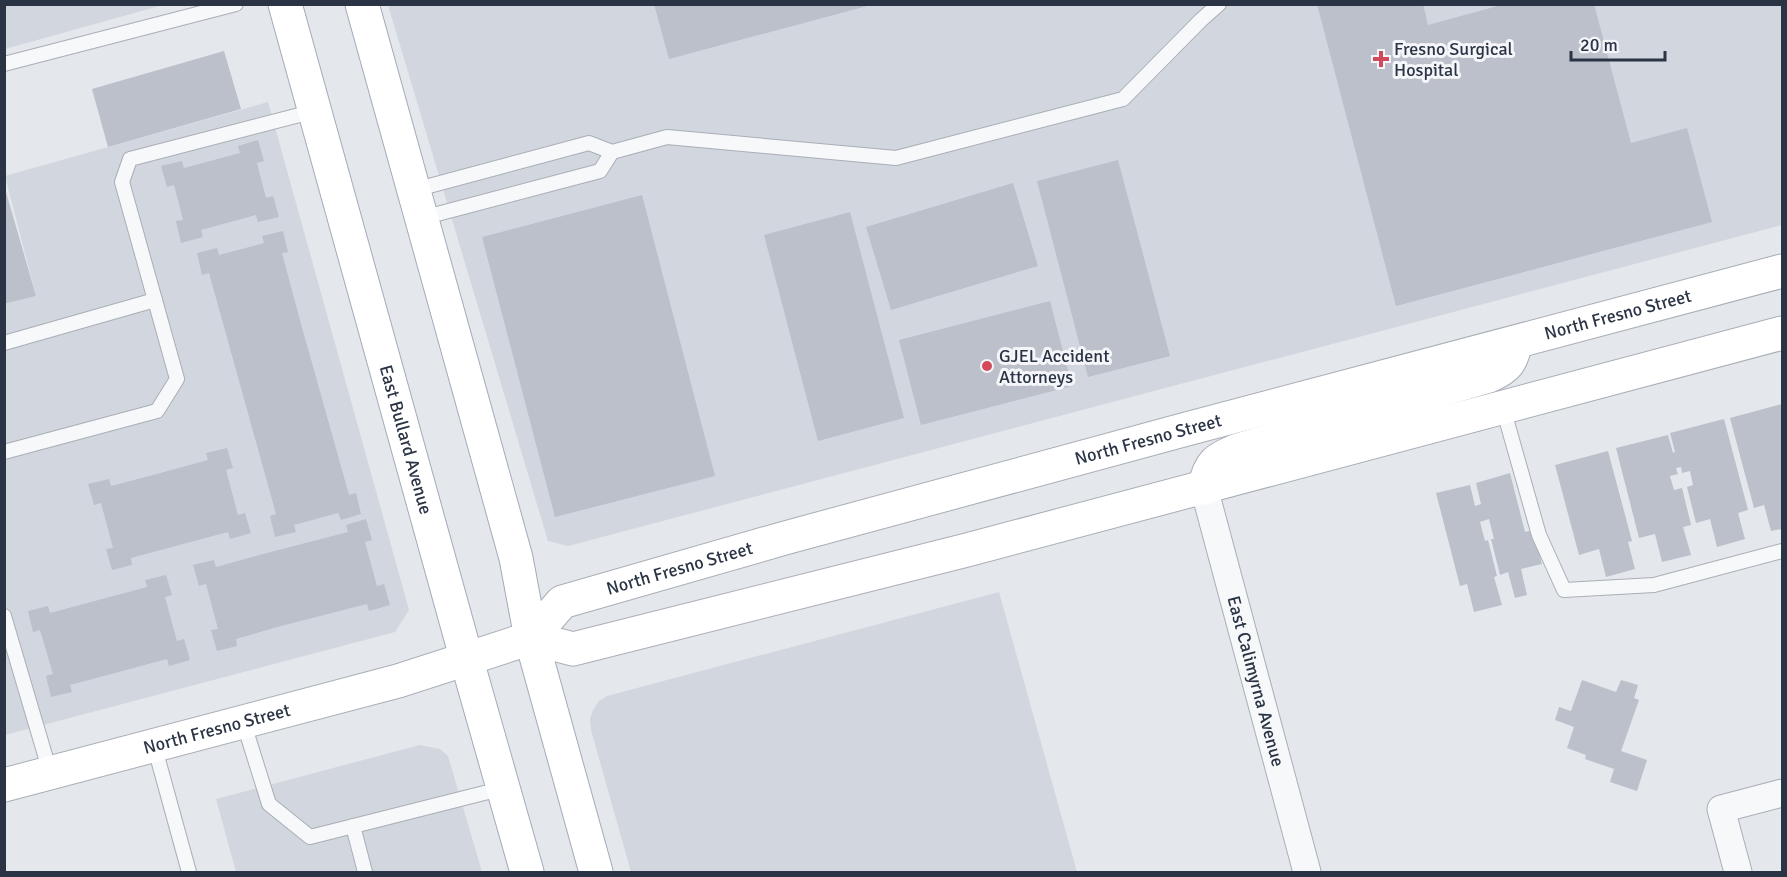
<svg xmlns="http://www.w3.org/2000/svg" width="1787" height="877" font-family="Signika,sans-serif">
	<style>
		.built { fill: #d2d6de }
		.building { fill: #bbc0ca }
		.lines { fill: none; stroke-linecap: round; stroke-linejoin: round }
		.service-casing { stroke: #a9aeb7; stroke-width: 16 }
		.minor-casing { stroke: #a9aeb7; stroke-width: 29 }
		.secondary-casing { stroke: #a9aeb7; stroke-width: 35 }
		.primary-casing { stroke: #a3abb8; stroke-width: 35 }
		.service { stroke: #f7f8fa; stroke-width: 14 }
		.minor { stroke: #f7f8fa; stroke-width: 27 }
		.secondary { stroke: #fff; stroke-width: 33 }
		.primary { stroke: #fff; stroke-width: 33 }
		.poi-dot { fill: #d1495b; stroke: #f4f6f9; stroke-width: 2 }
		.labels { text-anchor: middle; stroke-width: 6; stroke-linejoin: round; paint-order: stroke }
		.poi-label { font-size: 18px; fill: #2b3445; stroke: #f4f6f9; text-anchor: start }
		.street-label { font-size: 18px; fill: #2b3445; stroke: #f4f6f9 }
	</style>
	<rect width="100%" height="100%" fill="#e4e7ec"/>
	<g class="built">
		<path d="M5 4H163V5L5 49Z"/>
		<path d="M388 5H1782V225L568 546 548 541Z"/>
		<path d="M268 102 409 610 395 632 5 735V304L36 296 5 176Z"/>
		<path d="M999 592 1077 872H631L591 730 590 719 593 710 599 701 607 696Z"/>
		<path d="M420 745 440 749 448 756 482 872H236L216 799Z"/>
	</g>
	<g class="building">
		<path d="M654 4H871V5L669 59Z"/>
		<path d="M1317 4H1423L1428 25 1505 4H1594L1631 143 1687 128 1712 222 1396 306Z"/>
		<path d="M224 51 241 109 108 147 92 89Z"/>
		<path d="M258 140 264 161 257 163 266 198 273 196 279 217 258 222 256 215 201 230 203 237 181 243 176 221 183 220 174 185 167 187 161 166 182 161 184 168 240 153 238 146Z"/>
		<path d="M1118 160 1170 356 1088 377 1037 181Z"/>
		<path d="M1013 183 1038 266 891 310 866 227Z"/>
		<path d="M4 185 36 296 4 304Z"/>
		<path d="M642 195 715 476 555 517 482 237Z"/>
		<path d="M850 212 904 418 818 441 764 235Z"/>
		<path d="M283 231 288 252 282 253 298 313 349 495 356 493 361 514 341 520 338 513 294 525 296 532 275 537 270 516 276 514 209 273 202 275 197 253 217 248 219 255 264 243 262 236Z"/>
		<path d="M1050 301 1072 386 921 425 899 340Z"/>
		<path d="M1782 404V529L1771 531 1764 505 1754 508 1730 418Z"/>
		<path d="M1724 419 1748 510 1738 513 1745 539 1717 547 1710 519 1696 523 1687 487 1693 485 1690 471 1682 473 1681 467 1676 468 1678 474 1670 476 1674 490 1682 488 1691 525 1683 527 1691 555 1662 562 1655 534 1639 538 1616 448 1668 435 1673 453 1675 452 1670 433Z"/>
		<path d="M227 448 233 468 226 470 238 515 245 513 251 533 230 539 228 532 172 547 131 558 132 565 112 570 106 549 113 548 101 503 94 505 88 484 109 479 111 486 153 475 208 460 206 453Z"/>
		<path d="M1608 451 1632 541 1628 542 1635 569 1606 577 1599 549 1579 555 1555 465Z"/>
		<path d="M1510 473 1525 532 1533 530 1542 564 1521 569 1527 595 1515 598 1508 572 1500 575 1491 539H1494L1489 519 1480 522 1485 541 1488 540 1497 576 1494 577 1502 605 1474 612 1467 584 1460 586 1436 493 1470 485 1475 506 1481 504 1476 483Z"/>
		<path d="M366 519 372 540 365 542 377 586 384 584 390 605 369 611 367 604 281 626 236 639 237 646 217 651 211 630 218 629 206 584 199 586 193 565 214 560 216 567 263 554 348 532 346 525Z"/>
		<path d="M166 575 172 595 165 597 177 641 184 639 190 660 169 666 167 659 70 685 72 692 51 697 46 676 53 674 40 630 33 632 28 611 48 606 50 613 147 587 145 580Z"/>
		<path d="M1582 680 1616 692 1621 680 1638 685 1634 698 1639 700 1621 751 1647 760 1637 791 1610 782 1614 769 1585 759 1586 755 1567 748 1574 727 1555 720 1559 707 1571 711Z"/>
	</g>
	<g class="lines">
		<defs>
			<g id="service">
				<path d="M4 64 236 4"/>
				<path d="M414 190 589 143 612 152 667 137 896 158 1123 99 1201 20 1219 4"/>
				<path d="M422 218 600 171 612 152"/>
				<path d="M4 343 155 300"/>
				<path d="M1503 408 1539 535 1564 590 1654 585 1782 551"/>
				<path d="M4 452 157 411 177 379 122 182 130 159 315 111"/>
				<path d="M4 616 50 772"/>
				<path d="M243 721 269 804 310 837 504 788"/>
				<path d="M154 745 189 872"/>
				<path d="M353 826 365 872"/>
			</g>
			<g id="minor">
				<path id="s1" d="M1204 488 1307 872"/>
				<path d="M1738 872 1721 809 1782 793"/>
			</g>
			<g id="secondary">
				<path d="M1204 488C1210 462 1215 460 1238 450L1489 376C1509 367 1510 363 1516 343"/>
				<path d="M531 638 573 649 967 550 1782 333"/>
				<path id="s2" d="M4 785 398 681 531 638 562 602 785 538 1183 430 1782 271"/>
			</g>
			<g id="primary">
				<path id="s3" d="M285 4 473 682 527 872"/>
				<path d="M362 4 516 558 531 638 596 872"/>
			</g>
		</defs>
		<use href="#service" class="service-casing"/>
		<use href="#minor" class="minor-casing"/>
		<use href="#secondary" class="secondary-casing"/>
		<use href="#primary" class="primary-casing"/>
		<use href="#service" class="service"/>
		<use href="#minor" class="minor"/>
		<use href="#secondary" class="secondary"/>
		<use href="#primary" class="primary"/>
	</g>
	<g class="poi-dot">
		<path d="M1378 50h6v6h6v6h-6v6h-6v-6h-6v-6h6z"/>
		<circle cx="987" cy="366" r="6"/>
	</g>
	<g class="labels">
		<g class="poi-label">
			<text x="1394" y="55">Fresno Surgical<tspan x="1394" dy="21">Hospital</tspan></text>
			<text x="999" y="362">GJEL Accident<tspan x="999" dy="21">Attorneys</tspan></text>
		</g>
		<g class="street-label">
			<text dy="6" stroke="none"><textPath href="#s2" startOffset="1689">North Fresno Street</textPath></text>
			<text dy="6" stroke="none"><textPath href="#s3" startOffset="452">East Bullard Avenue</textPath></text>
			<text dy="6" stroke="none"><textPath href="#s2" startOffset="1203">North Fresno Street</textPath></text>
			<text dy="6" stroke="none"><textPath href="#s2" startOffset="717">North Fresno Street</textPath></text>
			<text dy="6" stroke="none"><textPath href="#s1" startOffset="200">East Calimyrna Avenue</textPath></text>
			<text dy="6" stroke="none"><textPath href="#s2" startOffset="220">North Fresno Street</textPath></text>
		</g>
	</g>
	<rect width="1787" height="877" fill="none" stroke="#2b3445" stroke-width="12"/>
	<path d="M1571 51v9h94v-9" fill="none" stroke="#2b3445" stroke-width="3"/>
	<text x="1580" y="51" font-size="18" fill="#2b3445" stroke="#f4f6f9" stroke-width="4.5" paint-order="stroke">20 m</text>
</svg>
